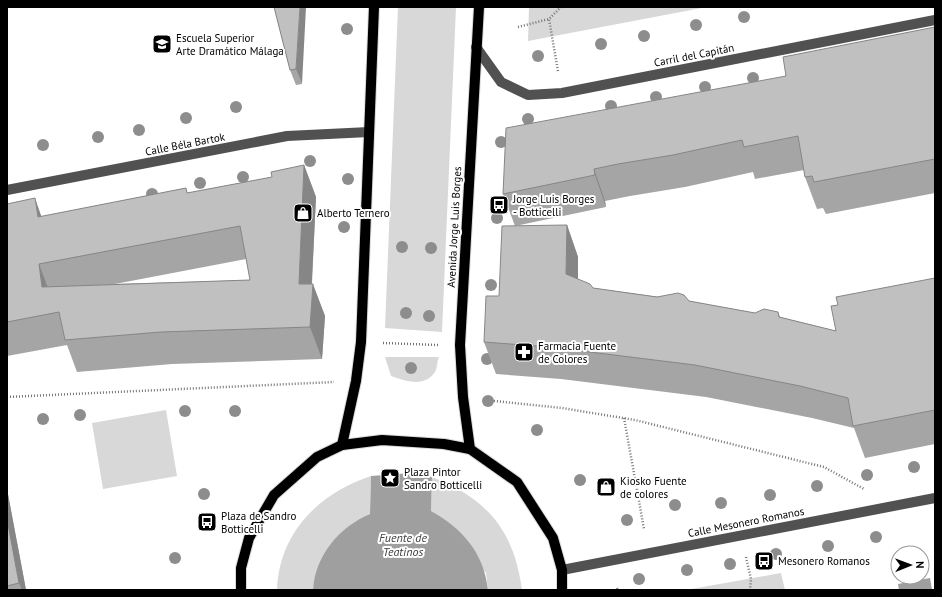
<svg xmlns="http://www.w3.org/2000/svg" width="942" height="597" font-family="'PT Sans',sans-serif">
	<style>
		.green { fill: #d8d8d8 }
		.water { fill: #9f9f9f }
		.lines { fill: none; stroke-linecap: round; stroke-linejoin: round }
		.major-casing { stroke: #dbdbdb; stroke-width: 12 }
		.path { stroke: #737373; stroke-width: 2.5; stroke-dasharray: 1 2; stroke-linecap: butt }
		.minor { stroke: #515151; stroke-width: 10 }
		.major { stroke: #000; stroke-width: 10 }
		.tree { fill: #8d8d8d }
		.wall { fill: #a5a5a5; fill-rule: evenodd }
		.shaded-wall { fill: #868686 }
		.building { fill: #c0c0c0; stroke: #868686; fill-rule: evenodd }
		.labels { text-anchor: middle; stroke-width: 4; stroke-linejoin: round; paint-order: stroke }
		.poi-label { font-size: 11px; fill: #000; stroke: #fff; text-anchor: start }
		.street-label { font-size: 11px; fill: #000; stroke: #fff }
		.water-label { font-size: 12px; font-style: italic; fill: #404040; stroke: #fff }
	</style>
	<rect width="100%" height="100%" fill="#fff"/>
	<g class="green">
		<path d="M398 7H456L442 332 385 328Z"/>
		<path d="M529 7H707L528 41Z"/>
		<path d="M385 357H439C437 361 437 369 435 372 424 388 405 381 391 376Z"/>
		<path d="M166 410 177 476 103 489 92 423Z"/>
		<path d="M371 476 370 514C341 525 315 559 313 590H277C279 533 319 493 371 476Z"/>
		<path d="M432 477C488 499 514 531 522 590H488L486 573 431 511Z"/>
		<path d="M781 573 785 590H686Z"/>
	</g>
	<g class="water">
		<path d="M411 473 432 477 431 511C463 529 484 553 488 590H313C315 556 339 527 370 514L371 476Z"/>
		<path d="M930 578 932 590H899L898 584Z"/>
	</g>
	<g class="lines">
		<defs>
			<g id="major">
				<path d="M342 445 356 381 361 342 374 7"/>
				<path d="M470 449 463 397 460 345 479 7"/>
				<path d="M241 590V568L249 538 274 495 317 457 342 445 382 440 444 444 470 449 517 482 553 538 562 570V590"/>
			</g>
		</defs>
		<use href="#major" class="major-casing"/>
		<g class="path">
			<path d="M518 27 549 19"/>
			<path d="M558 71 549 19 561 7"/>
			<path d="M383 343 438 345"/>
			<path d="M7 397 334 382"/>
			<path d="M485 400 562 408 635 420 824 467 864 489"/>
			<path d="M624 418 644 529"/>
			<path d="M746 557 751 579 750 590"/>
			<path d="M617 588 618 590"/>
		</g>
		<g class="minor">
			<path d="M476 47 501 82 528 95 562 93 935 20"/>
			<path d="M7 190 287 136 369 132"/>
			<path d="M562 570 935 498"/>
		</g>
		<use href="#major" class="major"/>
	</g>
	<g class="tree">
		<circle cx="744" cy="17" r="6"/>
		<circle cx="696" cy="25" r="6"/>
		<circle cx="347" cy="29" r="6"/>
		<circle cx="644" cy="36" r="6"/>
		<circle cx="601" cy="44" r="6"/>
		<circle cx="538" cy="56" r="6"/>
		<circle cx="753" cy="78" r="6"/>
		<circle cx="705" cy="87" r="6"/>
		<circle cx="656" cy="97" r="6"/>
		<circle cx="611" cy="106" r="6"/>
		<circle cx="236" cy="107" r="6"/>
		<circle cx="186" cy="118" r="6"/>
		<circle cx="528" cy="119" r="6"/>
		<circle cx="139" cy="130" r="6"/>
		<circle cx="98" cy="137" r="6"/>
		<circle cx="501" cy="142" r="6"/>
		<circle cx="43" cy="145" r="6"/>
		<circle cx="310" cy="161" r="6"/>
		<circle cx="243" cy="177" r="6"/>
		<circle cx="348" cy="179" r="6"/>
		<circle cx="200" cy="183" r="6"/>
		<circle cx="152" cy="194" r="6"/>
		<circle cx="497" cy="218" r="6"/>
		<circle cx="344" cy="227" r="6"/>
		<circle cx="402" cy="247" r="6"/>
		<circle cx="431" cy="248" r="6"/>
		<circle cx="491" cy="285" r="6"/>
		<circle cx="406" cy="313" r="6"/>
		<circle cx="429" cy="316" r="6"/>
		<circle cx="487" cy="359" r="6"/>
		<circle cx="411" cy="368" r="6"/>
		<circle cx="488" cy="401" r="6"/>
		<circle cx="185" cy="411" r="6"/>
		<circle cx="235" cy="411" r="6"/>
		<circle cx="80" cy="415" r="6"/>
		<circle cx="43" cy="419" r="6"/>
		<circle cx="537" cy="430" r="6"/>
		<circle cx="914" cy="467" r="6"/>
		<circle cx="867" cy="475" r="6"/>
		<circle cx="580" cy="480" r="6"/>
		<circle cx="817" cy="486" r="6"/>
		<circle cx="204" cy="494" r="6"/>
		<circle cx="770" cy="495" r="6"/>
		<circle cx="721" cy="503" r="6"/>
		<circle cx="675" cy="505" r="6"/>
		<circle cx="627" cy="520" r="6"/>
		<circle cx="876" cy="537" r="6"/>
		<circle cx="828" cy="546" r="6"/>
		<circle cx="776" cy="554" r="6"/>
		<circle cx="175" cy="558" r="6"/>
		<circle cx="730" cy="564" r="6"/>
		<circle cx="687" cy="570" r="6"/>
		<circle cx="639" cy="579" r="6"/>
	</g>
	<g class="wall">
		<path d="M274 7 302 84 296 85 290 70Z"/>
		<path d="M935 27V193L826 214 823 208 817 209 805 177 804 170 755 179 753 172 685 187 630 196 605 201 606 207 515 226 503 194 786 76Z"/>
		<path d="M304 165 316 197 312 284 325 316 322 359 172 364 77 372 67 345 7 356V204L41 217 186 188 187 193 272 177ZM246 259 250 280 115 284Z"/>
		<path d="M567 225 578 257V279L593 288 689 301 755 313 778 312 780 317 836 331 838 305 935 278V444L865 458 854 428 812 418 706 397 561 379 496 374 484 342 499 296Z"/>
		<path d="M7 489 26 590H7Z"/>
	</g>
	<g class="shaded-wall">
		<path d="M300 7H306L302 84 296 69Z"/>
		<path d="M304 165 316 197 310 316 299 284Z"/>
		<path d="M594 169 605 201 606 207 595 175Z"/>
		<path d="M35 198 46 230 38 217Z"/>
		<path d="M567 225 578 257V306L566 274Z"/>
		<path d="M39 264 51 296 42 287Z"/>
		<path d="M313 284 325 316 322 359 310 327Z"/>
		<path d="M7 489 26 590H22L19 583 7 519Z"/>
	</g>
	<g class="building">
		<path d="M274 7H300L296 69 290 70Z"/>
		<path d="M935 27V159L814 182 812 176 805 177 798 136 744 147 742 140 673 155 618 164 594 169 595 175 503 194 506 128 786 76 783 57Z"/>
		<path d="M304 165 299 284H313L310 327 161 332 65 340 59 312 7 322V204L35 198 38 217 186 188 187 193 272 177 271 172ZM240 226 250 280 42 287 39 264Z"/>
		<path d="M567 225 566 274 590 284 593 288 657 297 678 293 684 295 689 301 755 313 764 309 778 312 779 317 836 331 831 306 838 305 836 297 935 278V410L853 426 848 398 800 386 695 365 549 347 484 342 486 296H499L502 226Z"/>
		<path d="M7 519 19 583 7 586Z"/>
	</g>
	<defs>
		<symbol id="university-square" viewBox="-11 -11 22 22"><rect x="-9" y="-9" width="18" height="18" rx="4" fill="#000" stroke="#fff"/><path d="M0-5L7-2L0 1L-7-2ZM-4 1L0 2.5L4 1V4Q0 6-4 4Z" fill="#fff"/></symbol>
		<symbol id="bus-square" viewBox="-11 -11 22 22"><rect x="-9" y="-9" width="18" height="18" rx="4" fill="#000" stroke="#fff"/><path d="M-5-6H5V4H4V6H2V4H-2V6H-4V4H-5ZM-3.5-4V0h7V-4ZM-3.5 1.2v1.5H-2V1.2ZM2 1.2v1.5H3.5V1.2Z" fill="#fff"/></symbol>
		<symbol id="shop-square" viewBox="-11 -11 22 22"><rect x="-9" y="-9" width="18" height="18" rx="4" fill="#000" stroke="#fff"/><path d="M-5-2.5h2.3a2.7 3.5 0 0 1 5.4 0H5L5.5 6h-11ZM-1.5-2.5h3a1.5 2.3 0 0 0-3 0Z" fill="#fff"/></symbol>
		<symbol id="pharmacy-square" viewBox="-11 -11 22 22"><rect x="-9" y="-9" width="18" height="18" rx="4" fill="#000" stroke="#fff"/><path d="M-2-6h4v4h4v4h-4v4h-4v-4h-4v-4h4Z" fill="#fff"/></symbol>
		<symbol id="sight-square" viewBox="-11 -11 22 22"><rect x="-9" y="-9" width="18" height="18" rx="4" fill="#000" stroke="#fff"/><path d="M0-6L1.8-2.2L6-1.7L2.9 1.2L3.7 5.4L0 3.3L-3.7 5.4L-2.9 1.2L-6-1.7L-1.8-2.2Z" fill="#fff"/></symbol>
	</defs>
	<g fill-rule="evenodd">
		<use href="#university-square" x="151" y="33" width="22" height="22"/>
		<use href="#bus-square" x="488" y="194" width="22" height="22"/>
		<use href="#shop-square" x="292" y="202" width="22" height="22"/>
		<use href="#pharmacy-square" x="513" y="341" width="22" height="22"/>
		<use href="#sight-square" x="379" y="467" width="22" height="22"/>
		<use href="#shop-square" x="595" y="476" width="22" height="22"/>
		<use href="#bus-square" x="196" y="511" width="22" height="22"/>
		<use href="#bus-square" x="753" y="550" width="22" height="22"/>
	</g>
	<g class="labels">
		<g class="poi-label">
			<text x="176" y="42">Escuela Superior<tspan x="176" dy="13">Arte Dramático Málaga</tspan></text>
			<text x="513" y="203">Jorge Luis Borges<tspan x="513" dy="13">- Botticelli</tspan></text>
			<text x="317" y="217">Alberto Ternero</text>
			<text x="538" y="350">Farmacia Fuente<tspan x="538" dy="13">de Colores</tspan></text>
			<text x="404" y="476">Plaza Pintor<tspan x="404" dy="13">Sandro Botticelli</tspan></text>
			<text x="620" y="485">Kiosko Fuente<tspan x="620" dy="13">de colores</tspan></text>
			<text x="221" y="520">Plaza de Sandro<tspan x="221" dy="13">Botticelli</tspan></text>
			<text x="778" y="565">Mesonero Romanos</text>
		</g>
		<g class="street-label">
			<text transform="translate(694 55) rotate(-11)" y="4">Carril del Capitán</text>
			<text transform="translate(185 144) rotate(-11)" y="4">Calle Béla Bartok</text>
			<text transform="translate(454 227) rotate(-87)" y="4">Avenida Jorge Luis Borges</text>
			<text transform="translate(746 522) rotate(-11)" y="4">Calle Mesonero Romanos</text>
		</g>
		<g class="water-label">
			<text x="403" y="542">Fuente de<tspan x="403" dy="14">Teatinos</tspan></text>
		</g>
	</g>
	<rect width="942" height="597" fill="none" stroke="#000000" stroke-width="16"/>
	<g transform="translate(910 565) rotate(89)"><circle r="19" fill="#ffffff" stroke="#999999"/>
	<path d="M0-3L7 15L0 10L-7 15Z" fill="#000000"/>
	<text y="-6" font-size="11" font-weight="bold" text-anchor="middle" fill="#000000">N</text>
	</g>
</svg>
